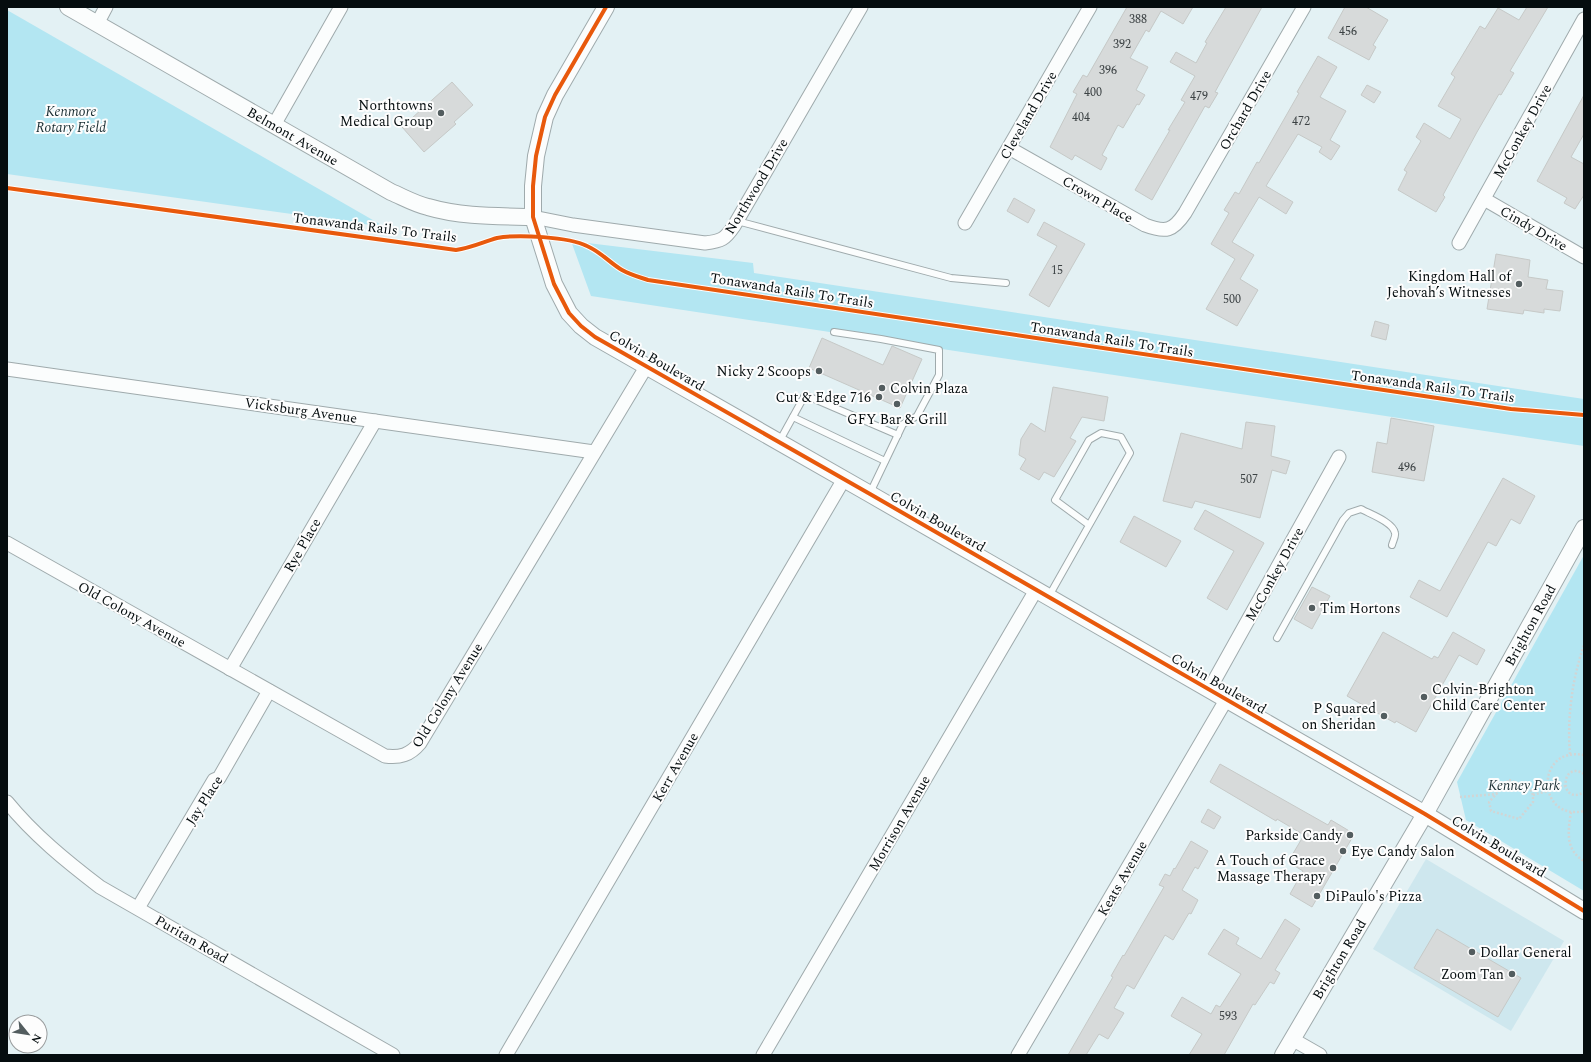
<svg xmlns="http://www.w3.org/2000/svg" width="1591" height="1062" font-family="Spectral,serif">
	<style>
		.built { fill: #cee7ee }
		.green { fill: #b3e6f2 }
		.building { fill: #d7dada; stroke: #c6c9c7 }
		.lines { fill: none; stroke-linecap: round; stroke-linejoin: round }
		.service-casing { stroke: #9faaac; stroke-width: 8 }
		.minor-casing { stroke: #9faaac; stroke-width: 15 }
		.tertiary-casing { stroke: #9faaac; stroke-width: 18 }
		.path { stroke: #d1d5d5; stroke-width: 2.5; stroke-dasharray: 2 2; stroke-linecap: butt }
		.service { stroke: #fbfdfd; stroke-width: 6 }
		.minor { stroke: #fbfdfd; stroke-width: 13 }
		.tertiary { stroke: #fbfdfd; stroke-width: 16 }
		.cycleway-casing { stroke: #fdfdfd; stroke-width: 6 }
		.cycleway { stroke: #e8590c; stroke-width: 4 }
		.poi-dot { fill: #535d5f; stroke: #fdfdfd; stroke-width: 1.5 }
		.labels { text-anchor: middle; stroke-width: 4; stroke-linejoin: round; paint-order: stroke }
		.number-label { font-size: 12px; fill: #3c4244 }
		.poi-label { font-size: 14px; fill: #050d0f; stroke: #fdfdfd; text-anchor: end }
		.street-label { font-size: 14px; fill: #050d0f; stroke: #fdfdfd }
		.park-label { font-size: 14px; font-style: italic; fill: #1b2f34; stroke: #fdfdfd }
	</style>
	<rect width="100%" height="100%" fill="#e3f1f4"/>
	<path class="built" d="M1426 859 1564 941 1511 1031 1373 949Z"/>
	<g class="green">
		<path d="M7 10 385 227 7 174Z"/>
		<path d="M571 241 753 263 754 273 1584 399V446L591 296Z"/>
		<path d="M1584 555V891L1466 820 1457 782Z"/>
	</g>
	<g class="building">
		<path d="M1127 7H1193L1183 24 1161 11 1149 32 1146 30 1130 58 1148 67 1136 90 1145 95 1139 105 1137 104 1123 128 1118 125 1102 155 1107 158 1101 170 1075 155 1072 160 1050 147 1077 94 1073 92 1083 75 1087 77Z"/>
		<path d="M1226 7H1262L1215 92 1218 93 1209 108 1205 106 1152 200 1135 190 1170 130H1168L1185 102 1181 100 1195 76 1170 62 1176 52 1196 63 1207 43 1205 42Z"/>
		<path d="M1345 7H1366L1388 20 1373 45 1376 47 1369 60 1328 38Z"/>
		<path d="M1527 7H1548L1510 71 1514 73 1501 95 1499 94 1477 132 1443 195 1445 197 1436 212 1398 190 1407 172 1404 170 1421 141 1416 137 1424 123 1450 139 1461 119 1438 106 1455 77 1451 74 1459 61 1480 26 1485 29 1498 8 1519 20Z"/>
		<path d="M1318 56 1337 67 1320 97 1346 111 1330 140 1340 146 1331 160 1319 152 1322 147 1298 134 1266 186 1293 202 1286 214 1259 197 1232 242 1254 255 1240 279 1258 290 1237 326 1206 309 1235 259 1211 244 1229 213 1224 210 1235 192 1239 194 1257 162 1259 163 1299 93 1297 92Z"/>
		<path d="M452 82 473 105 454 122 456 124 424 152 402 127Z"/>
		<path d="M1367 85 1381 92 1374 103 1361 95Z"/>
		<path d="M1584 95V134L1571 157 1584 164V195L1575 209 1564 203 1567 198 1537 181Z"/>
		<path d="M1014 198 1035 210 1028 223 1007 211Z"/>
		<path d="M1044 222 1085 244 1049 307 1029 295 1057 246 1037 235Z"/>
		<path d="M1496 254 1530 260 1528 277 1548 280 1546 289 1563 291 1560 311 1544 309V313L1524 310 1523 314 1487 309Z"/>
		<path d="M1375 321 1389 325 1386 340 1371 336Z"/>
		<path d="M822 338 883 365 892 346 922 359 900 408 809 368Z"/>
		<path d="M1053 387 1108 397 1104 421 1082 417 1070 438 1076 441 1054 477 1044 472 1039 480 1020 469 1026 459 1019 455 1021 439 1031 423 1045 432Z"/>
		<path d="M1391 418 1434 426 1424 481 1372 472 1377 442 1387 444Z"/>
		<path d="M1246 422 1275 426 1271 456 1290 461 1286 474 1272 470 1260 518 1195 501 1192 508 1163 501 1181 433 1242 449Z"/>
		<path d="M1503 478 1535 496 1520 524 1511 519 1496 546 1488 542 1447 617 1410 597 1419 580 1440 591Z"/>
		<path d="M1205 510 1264 543 1227 610 1207 598 1234 551 1194 529Z"/>
		<path d="M1134 516 1181 541 1166 567 1120 542Z"/>
		<path d="M1312 587 1330 596 1312 629 1294 619Z"/>
		<path d="M1383 632 1432 659 1434 656 1438 658 1453 632 1485 650 1477 665 1459 655 1416 732 1396 721 1395 723 1347 696Z"/>
		<path d="M1220 764 1328 825 1331 820 1351 832 1352 838 1312 907 1290 894 1303 871 1288 862 1304 835 1277 819 1276 821 1210 782Z"/>
		<path d="M1208 809 1221 817 1214 829 1201 822Z"/>
		<path d="M1191 841 1208 851 1198 869 1195 867 1182 890 1198 900 1191 914 1189 913 1173 940 1165 935 1134 989 1127 985 1114 1008 1124 1013 1108 1039 1099 1034 1086 1055H1068L1113 977 1111 976 1123 955 1124 956 1164 887 1159 885 1165 874 1170 876 1174 868 1175 869Z"/>
		<path d="M1285 919 1300 929 1275 970 1280 973 1274 984 1270 982 1255 1005 1253 1004 1224 1055H1189L1202 1034 1171 1016 1182 997 1211 1014 1216 1005 1220 1007 1241 974 1208 954 1224 929 1239 938 1236 944 1261 959Z"/>
		<path d="M1437 929 1521 978 1498 1017 1414 968Z"/>
	</g>
	<g class="lines">
		<defs>
			<g id="service">
				<path d="M737 221 951 278 1006 283"/>
				<path d="M834 332 881 339 939 350V375L917 416 903 424 870 493"/>
				<path d="M793 417 885 461"/>
				<path d="M779 442 805 395 898 435"/>
				<path d="M1049 596C1076 548 1103 501 1130 453L1121 437 1101 433 1089 440 1055 500 1089 525"/>
				<path d="M1277 638 1343 520 1349 513 1361 509C1370 514 1393 522 1395 533 1396 536 1393 541 1392 545"/>
			</g>
			<g id="minor">
				<path d="M97 24 106 7"/>
				<path d="M274 125 341 7"/>
				<path d="M1009 148 1145 225C1166 233 1173 231 1185 213L1304 7"/>
				<path d="M1484 199 1584 257"/>
				<path d="M533 217 573 225 705 243C722 241 725 239 734 226L861 7"/>
				<path d="M965 223 1090 7"/>
				<path d="M1459 243 1584 19"/>
				<path d="M7 369 594 452"/>
				<path d="M7 543 385 756C400 758 410 755 420 743L646 367"/>
				<path d="M230 669 375 421"/>
				<path d="M1209 690 1339 457"/>
				<path d="M7 802C34 835 66 861 100 887L393 1055"/>
				<path d="M138 908 214 780 219 778 269 691"/>
				<path d="M1292 1039 1320 1055"/>
				<path d="M506 1055 844 479"/>
				<path d="M763 1055 1036 590"/>
				<path d="M1018 1055 1226 700"/>
			</g>
			<g id="tertiary">
				<path d="M68 7 391 192C403 197 415 204 428 207 462 217 498 216 533 217"/>
				<path d="M606 7 555 95 545 117 536 156 533 186V217L554 284 569 313 581 326 595 337 870 494 1425 814 1584 911"/>
				<path d="M1283 1055 1425 814 1584 528"/>
			</g>
		</defs>
		<use href="#service" class="service-casing"/>
		<use href="#minor" class="minor-casing"/>
		<use href="#tertiary" class="tertiary-casing"/>
		<g class="path">
			<path d="M1570 754C1567 719 1572 679 1584 645"/>
			<path d="M1584 755C1534 746 1537 822 1584 811"/>
			<path d="M1584 774C1560 759 1559 807 1584 792"/>
			<path d="M1509 780 1530 788 1533 795V802L1519 819 1491 811 1489 802Z"/>
			<path d="M1533 795 1565 786"/>
			<path d="M1460 797 1497 794"/>
			<path d="M1571 812C1568 831 1565 850 1584 861"/>
		</g>
		<use href="#service" class="service"/>
		<use href="#minor" class="minor"/>
		<use href="#tertiary" class="tertiary"/>
		<defs>
			<g id="cycleway">
				<path d="M606 7 555 95 545 117 536 156 533 186V217L554 284 569 313 581 326 595 337 870 494 1425 814 1584 911"/>
				<path d="M7 188 456 250C471 248 483 242 497 238 518 234 569 237 587 246 601 252 610 263 622 270 631 275 639 277 648 280L1511 409 1584 415"/>
			</g>
		</defs>
		<use href="#cycleway" class="cycleway-casing"/>
		<use href="#cycleway" class="cycleway"/>
	</g>
	<g class="poi-dot">
		<circle cx="441" cy="113" r="4"/>
		<circle cx="1519" cy="284" r="4"/>
		<circle cx="819" cy="371" r="4"/>
		<circle cx="882" cy="388" r="4"/>
		<circle cx="879" cy="397" r="4"/>
		<circle cx="897" cy="404" r="4"/>
		<circle cx="1312" cy="608" r="4"/>
		<circle cx="1424" cy="697" r="4"/>
		<circle cx="1384" cy="716" r="4"/>
		<circle cx="1350" cy="835" r="4"/>
		<circle cx="1343" cy="851" r="4"/>
		<circle cx="1333" cy="868" r="4"/>
		<circle cx="1317" cy="896" r="4"/>
		<circle cx="1472" cy="952" r="4"/>
		<circle cx="1512" cy="974" r="4"/>
	</g>
	<g class="labels">
		<g class="number-label">
			<text x="1138" y="23">388</text>
			<text x="1348" y="35">456</text>
			<text x="1122" y="48">392</text>
			<text x="1108" y="74">396</text>
			<text x="1093" y="96">400</text>
			<text x="1199" y="100">479</text>
			<text x="1081" y="121">404</text>
			<text x="1301" y="125">472</text>
			<text x="1057" y="274">15</text>
			<text x="1232" y="303">500</text>
			<text x="1407" y="471">496</text>
			<text x="1249" y="483">507</text>
			<text x="1228" y="1020">593</text>
		</g>
		<g class="poi-label">
			<text x="433" y="110">Northtowns<tspan x="433" dy="16">Medical Group</tspan></text>
			<text x="1511" y="281">Kingdom Hall of<tspan x="1511" dy="16">Jehovah’s Witnesses</tspan></text>
			<text x="811" y="376">Nicky 2 Scoops</text>
			<text x="890" y="393" text-anchor="start">Colvin Plaza</text>
			<text x="871" y="402">Cut &amp; Edge 716</text>
			<text x="897" y="424" text-anchor="middle">GFY Bar &amp; Grill</text>
			<text x="1320" y="613" text-anchor="start">Tim Hortons</text>
			<text x="1432" y="694" text-anchor="start">Colvin-Brighton<tspan x="1432" dy="16">Child Care Center</tspan></text>
			<text x="1376" y="713">P Squared<tspan x="1376" dy="16">on Sheridan</tspan></text>
			<text x="1342" y="840">Parkside Candy</text>
			<text x="1351" y="856" text-anchor="start">Eye Candy Salon</text>
			<text x="1325" y="865">A Touch of Grace<tspan x="1325" dy="16">Massage Therapy</tspan></text>
			<text x="1325" y="901" text-anchor="start">DiPaulo's Pizza</text>
			<text x="1480" y="957" text-anchor="start">Dollar General</text>
			<text x="1504" y="979">Zoom Tan</text>
		</g>
		<g class="street-label">
			<text transform="translate(1245 110) rotate(-60)" y="5">Orchard Drive</text>
			<text transform="translate(1028 115) rotate(-60)" y="5">Cleveland Drive</text>
			<text transform="translate(1522 131) rotate(-61)" y="5">McConkey Drive</text>
			<text transform="translate(293 136) rotate(30)" y="5">Belmont Avenue</text>
			<text transform="translate(756 186) rotate(-59)" y="5">Northwood Drive</text>
			<text transform="translate(1098 199) rotate(30)" y="5">Crown Place</text>
			<text transform="translate(375 227) rotate(7)" y="5">Tonawanda Rails To Trails</text>
			<text transform="translate(1534 228) rotate(30)" y="5">Cindy Drive</text>
			<text transform="translate(792 290) rotate(9)" y="5">Tonawanda Rails To Trails</text>
			<text transform="translate(1112 339) rotate(9)" y="5">Tonawanda Rails To Trails</text>
			<text transform="translate(657 360) rotate(30)" y="5">Colvin Boulevard</text>
			<text transform="translate(1433 386) rotate(8)" y="5">Tonawanda Rails To Trails</text>
			<text transform="translate(301 410) rotate(8)" y="5">Vicksburg Avenue</text>
			<text transform="translate(938 521) rotate(30)" y="5">Colvin Boulevard</text>
			<text transform="translate(302 545) rotate(-60)" y="5">Rye Place</text>
			<text transform="translate(1274 574) rotate(-61)" y="5">McConkey Drive</text>
			<text transform="translate(132 614) rotate(29)" y="5">Old Colony Avenue</text>
			<text transform="translate(1530 625) rotate(-61)" y="5">Brighton Road</text>
			<text transform="translate(1219 683) rotate(30)" y="5">Colvin Boulevard</text>
			<text transform="translate(447 695) rotate(-58)" y="5">Old Colony Avenue</text>
			<text transform="translate(675 767) rotate(-60)" y="5">Kerr Avenue</text>
			<text transform="translate(204 800) rotate(-57)" y="5">Jay Place</text>
			<text transform="translate(899 823) rotate(-60)" y="5">Morrison Avenue</text>
			<text transform="translate(1499 846) rotate(31)" y="5">Colvin Boulevard</text>
			<text transform="translate(1122 878) rotate(-60)" y="5">Keats Avenue</text>
			<text transform="translate(192 939) rotate(30)" y="5">Puritan Road</text>
			<text transform="translate(1339 959) rotate(-59)" y="5">Brighton Road</text>
		</g>
		<g class="park-label">
			<text x="71" y="116">Kenmore<tspan x="71" dy="16">Rotary Field</tspan></text>
			<text x="1524" y="790">Kenney Park</text>
		</g>
	</g>
	<rect width="1591" height="1062" fill="none" stroke="#050d0f" stroke-width="16"/>
	<g transform="translate(28 1034) rotate(120)"><circle r="19" fill="#fdfdfd" stroke="#9a9d9e"/>
	<path d="M0-3L7 15L0 10L-7 15Z" fill="#535d5f"/>
	<text y="-6" font-size="11" font-weight="bold" text-anchor="middle" fill="#050d0f">N</text>
	</g>
</svg>
